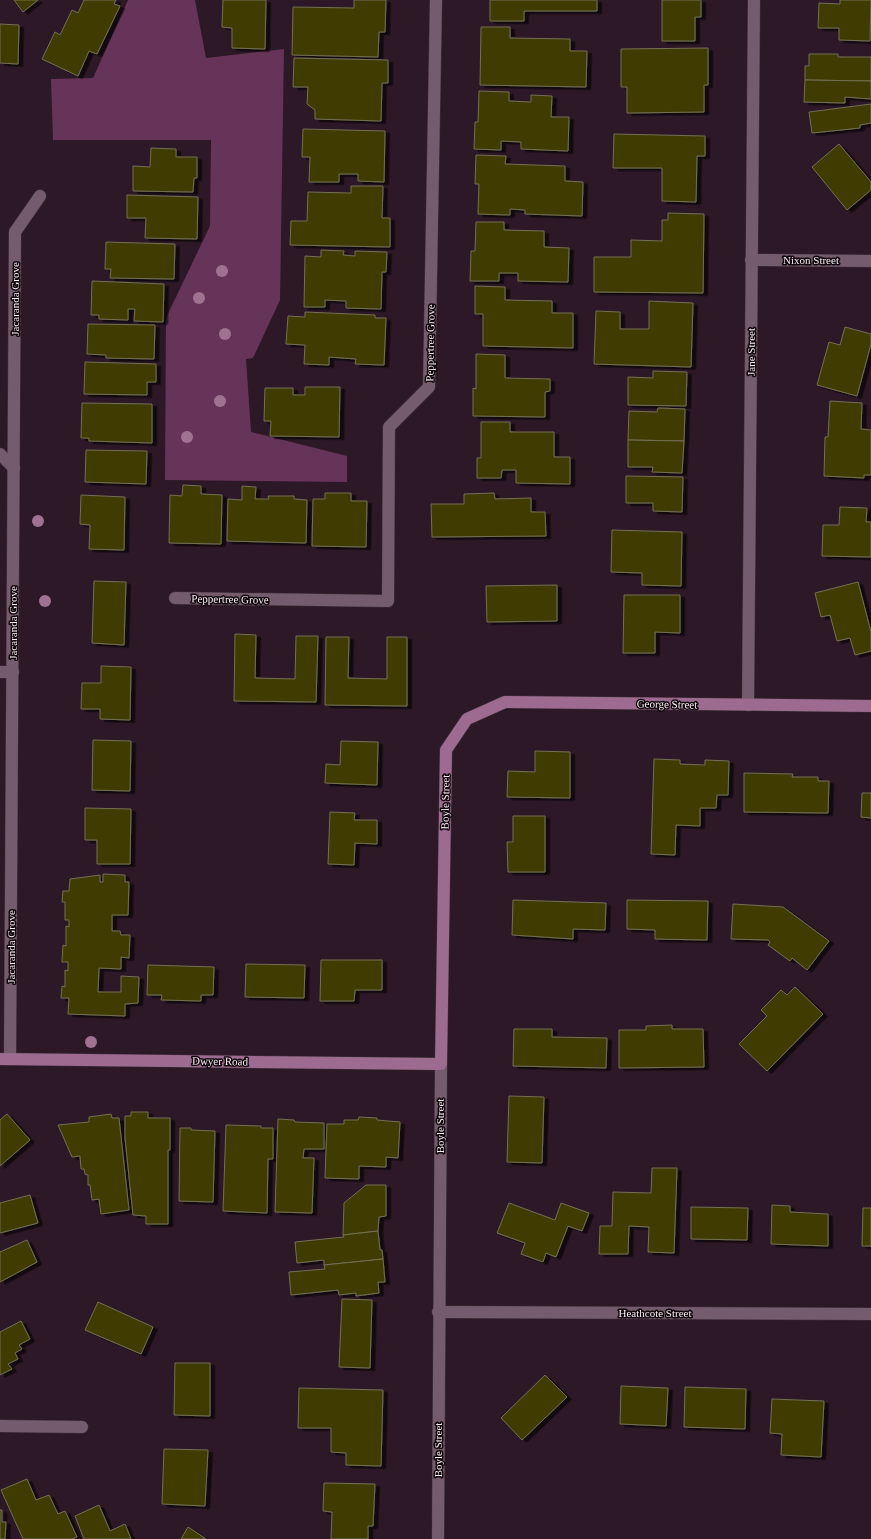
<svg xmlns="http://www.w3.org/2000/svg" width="871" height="1539" font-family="Georgia,serif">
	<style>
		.green { fill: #663459 }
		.building { fill: #413b01; stroke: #737054; filter: url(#shadow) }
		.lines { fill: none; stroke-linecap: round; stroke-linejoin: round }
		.lane-casing { stroke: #43333e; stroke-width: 13 }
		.street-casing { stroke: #43333e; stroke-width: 13 }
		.secondary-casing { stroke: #43333e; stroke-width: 13 }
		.lane { stroke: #745b6d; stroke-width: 12 }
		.street { stroke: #745b6d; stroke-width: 12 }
		.secondary { stroke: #9c6b8f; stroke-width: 12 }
		.tree { fill: #a07292 }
		.labels { text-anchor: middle; stroke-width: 3; stroke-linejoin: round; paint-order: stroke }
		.street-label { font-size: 11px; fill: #fcedf7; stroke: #10070d }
	</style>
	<defs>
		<filter id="shadow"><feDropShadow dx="4.5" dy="2.5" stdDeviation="0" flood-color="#0009"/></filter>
	</defs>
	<rect width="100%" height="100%" fill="#2d1827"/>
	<path class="green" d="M128 0H195L206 58 284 49 280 300 253 358 246 359 251 432 347 456V482L165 480 166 318 210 226 211 140H53L51 79 93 78Z"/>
	<g class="building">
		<path d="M14 0H38L23 12Z"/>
		<path d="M84 0H116L114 4 120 6 97 54 89 51 78 76 42 59 55 32 60 35 72 10 78 13Z"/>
		<path d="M223 0H266L265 49 232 48V28L222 27Z"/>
		<path d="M354 0H386L385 32H379L378 57 292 55 293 7 354 8Z"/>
		<path d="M490 0H597V11H524V21H490Z"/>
		<path d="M662 0H701V17H695V41H662Z"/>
		<path d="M840 0H871L870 41 839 40V28H818L819 3 840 4Z"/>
		<path d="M0 24 19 25 18 64 0 63Z"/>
		<path d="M481 27H510V38L570 39V51H587L586 87 480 85Z"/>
		<path d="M708 48V85H704V112L627 113V87H621V49Z"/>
		<path d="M809 54H838V57H871V81L805 80V66H809Z"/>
		<path d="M294 58 388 60V83H382L381 121 315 119V110L307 104 308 87H293Z"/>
		<path d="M805 80 871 81V99L845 97V103L804 102Z"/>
		<path d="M479 91 509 92V101L531 102V95L552 96 551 117H569L568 151 521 149V142L501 141V150L474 149 475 122H478Z"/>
		<path d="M871 104V123L860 125V128L812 133 809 112Z"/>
		<path d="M303 129 385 131 384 182 358 181V174H339V182H309L310 157H302Z"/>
		<path d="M614 134 705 136V156H697L696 202 662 201V168H613Z"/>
		<path d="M839 144 871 182V190L847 210 812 167Z"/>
		<path d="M151 148 176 149V157H197V178H194L193 192 133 191V166L150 167Z"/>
		<path d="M476 155 506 156 505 164 565 166V181L583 182 582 216 525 214V210L510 209V215L478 214 479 184H475Z"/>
		<path d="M351 186H383L382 218H390V247L290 245 291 221H307L308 192 351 193Z"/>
		<path d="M127 195 198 197 197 239 145 238 146 218H127Z"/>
		<path d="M668 213 704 214 703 293 594 292V257H631V240L662 241V220H668Z"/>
		<path d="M476 222H504V230L544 231V247L569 248 568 282 518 281V273H499V281H470L471 251H475Z"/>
		<path d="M106 242 175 244 174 279 110 278 111 269H105Z"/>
		<path d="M321 250 344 251 343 255 355 256V251L387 252 386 272H382L381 309 346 308V301L325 300V307H304L305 256 321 257Z"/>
		<path d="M92 281 164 284 163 322 134 321 135 309H128V320L99 319V315H91Z"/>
		<path d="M475 286 505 287V300L552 301V313H573V348L483 346V314H475Z"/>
		<path d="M649 301 693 303 691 367 594 364 596 311 620 312V329H649Z"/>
		<path d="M305 312 375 315V318H386L384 365 355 364 356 359 329 357V365L304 364 305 345 286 344 288 316 305 317Z"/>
		<path d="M88 324 155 325 154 359 106 358V355L87 354Z"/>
		<path d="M845 327 871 334V344L857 396 817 385 829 342 840 345Z"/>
		<path d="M476 354 505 355V378L550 379V391L545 392V417L473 416V388L476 389Z"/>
		<path d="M85 362 156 364V382H147V395L84 394Z"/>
		<path d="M653 371 687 372 686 406 628 405V377L653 378Z"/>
		<path d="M305 387H340L339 437 270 436 271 421H264L265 388H293V395H305Z"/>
		<path d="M830 401 862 403 861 429 871 430V475H864V478L824 476 825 437H828Z"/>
		<path d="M82 403 152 404V443L89 441V438H81Z"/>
		<path d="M658 408 685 409 684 441 628 440 629 411 657 412Z"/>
		<path d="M481 422H510V432H554V457H570V484L516 483V470H502L501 478H477V458H481Z"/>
		<path d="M628 440 684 441 682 473 652 472 653 467H628Z"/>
		<path d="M86 450 147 451 146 484 85 482Z"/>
		<path d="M626 476 683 477 682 512 653 511V503H626Z"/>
		<path d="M183 485 201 486V494L222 495 221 544 169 543 170 495 182 496Z"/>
		<path d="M242 486 256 487 255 499H269L268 496H294V499L307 500 306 543 227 541 228 499 242 500Z"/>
		<path d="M325 493H351V501H367L366 547 312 546 313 499H325Z"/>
		<path d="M494 493 495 499 531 498V512H545L546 536 432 537 431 504H464V494Z"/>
		<path d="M81 495 125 497 124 550 89 549 90 525 80 524Z"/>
		<path d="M840 507 867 508 866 522H871V557L822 556 823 525H839Z"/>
		<path d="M612 530 682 532 681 586 642 585V573L611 572Z"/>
		<path d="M94 581 126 582 124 645 92 643Z"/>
		<path d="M858 582 871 632V651L855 655 850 638 837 641 830 615 821 617 815 593Z"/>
		<path d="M557 585V621L487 622 486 586Z"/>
		<path d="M624 595H680V633L655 632V653H623Z"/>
		<path d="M235 634 256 635 255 678 295 679 296 636H318L316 702 234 701Z"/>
		<path d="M326 637H349L348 678 387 679V637H407V706L325 705Z"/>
		<path d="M101 666 131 667 130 720 100 719V709H81L82 683H101Z"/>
		<path d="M93 740 131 741 130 791 92 790Z"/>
		<path d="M341 741 378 742 377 785 325 783 326 764 340 765Z"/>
		<path d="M535 751 570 752V798L507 797 508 771 535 772Z"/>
		<path d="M654 759 680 760V764L705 765V760L729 761 728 795H717L716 808H700V826L676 825 675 855 651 854Z"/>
		<path d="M744 773 793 774 792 777H818V781H829L828 813 744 812Z"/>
		<path d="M862 793H871V818L861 817Z"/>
		<path d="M85 808 131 809 130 864H97V840H85Z"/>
		<path d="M330 812 355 813 354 820H377V844L355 843 354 865 328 864Z"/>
		<path d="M513 816H545V872H508L507 842H513Z"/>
		<path d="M103 874 125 875V882H129L128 915H112V931H120L121 935H130L129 958 121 957V969L99 968 98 992H121V976L139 977 138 1003 125 1004V1016L68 1014 69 998H61L62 986 65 987V970L68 971V962H62L63 945 66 946V926L69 927V920H65V902H62L63 891H69L70 879 100 875V882H103Z"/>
		<path d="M513 900 606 903 605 930 573 929V939L512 935Z"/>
		<path d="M627 900 708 901 707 940 655 939V930L627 929Z"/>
		<path d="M733 904 783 907 829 941 807 970 792 958 790 961 768 945 770 942 768 940 731 939Z"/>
		<path d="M321 960H382V990H355L354 1001H320Z"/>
		<path d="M246 964 305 965 304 998 245 997Z"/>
		<path d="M148 965 214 967 213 995H201V1001L161 1000 162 995H147Z"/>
		<path d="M795 987 823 1014 767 1071 739 1044 767 1016 761 1010 781 990 787 995Z"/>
		<path d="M672 1025V1029H703L704 1067 619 1068V1030H646V1026Z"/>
		<path d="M514 1029H552V1037L607 1038 606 1068 513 1066Z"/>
		<path d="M509 1096 544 1097 542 1163 507 1162Z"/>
		<path d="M131 1112H148V1118H170V1150H168V1224H146V1216L133 1215 125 1138V1116H131Z"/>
		<path d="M7 1114 30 1140 0 1166V1120Z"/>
		<path d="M111 1114 112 1118H119L129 1210 101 1214 99 1199 92 1200 90 1185H88V1175L85 1174 84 1169H81L80 1156 72 1157 58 1125 89 1122V1117Z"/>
		<path d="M359 1117 377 1118V1120L400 1122 398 1158 386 1157V1167L359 1166V1179L325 1178 327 1124H344V1120H358Z"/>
		<path d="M278 1119 294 1120 295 1122 324 1123V1149H304L303 1158H314L312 1213 275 1212Z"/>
		<path d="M226 1125 261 1126V1128H273V1159H268L267 1213 223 1211Z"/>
		<path d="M180 1128H191V1130L215 1131 213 1202 179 1201Z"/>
		<path d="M652 1168H677L674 1253 648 1252 649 1227 629 1226 628 1254H599L600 1226H612L613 1192 651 1193Z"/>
		<path d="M366 1185H386V1216L379 1217 378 1231 343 1235 344 1203Z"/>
		<path d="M30 1195 38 1223 0 1233V1203Z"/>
		<path d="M509 1203 555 1220 561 1203 589 1213 582 1231 568 1226 556 1257 546 1253 543 1262 521 1254 525 1243 497 1233Z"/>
		<path d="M772 1205 790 1206V1212L828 1214V1246L771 1244Z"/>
		<path d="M691 1207 748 1208 747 1240 691 1239Z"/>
		<path d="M863 1208H871V1246H862Z"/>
		<path d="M378 1231 380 1250H382L383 1259 324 1265V1260L297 1263 295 1242 344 1237 343 1235Z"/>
		<path d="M27 1240 37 1262 0 1282V1252Z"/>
		<path d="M383 1259 385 1282H378L379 1293 356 1296V1293L339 1295 338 1290 291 1295 289 1272 325 1269 324 1265Z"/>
		<path d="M342 1299 372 1300 370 1368 339 1367Z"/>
		<path d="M98 1302 153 1327 141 1354 85 1330Z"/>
		<path d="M21 1321 30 1339 19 1345 22 1349 15 1353 18 1359 8 1364 12 1369 0 1375V1332Z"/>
		<path d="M175 1363H210V1416L174 1415Z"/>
		<path d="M545 1375 567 1397 522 1440 501 1418Z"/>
		<path d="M621 1386 668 1388 666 1426 620 1424Z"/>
		<path d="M685 1387 746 1389 745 1429 684 1427Z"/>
		<path d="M299 1388 383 1390 381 1466 346 1465V1453L331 1452V1428H298Z"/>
		<path d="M772 1399 824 1401 821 1457 781 1455 782 1434 770 1433Z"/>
		<path d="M164 1449 208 1450 205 1506 162 1504Z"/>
		<path d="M27 1479 36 1500 49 1495 58 1514 65 1511 77 1537 72 1539H23L1 1490Z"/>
		<path d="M324 1483 375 1484 373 1526H368V1539H331L332 1512 323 1511Z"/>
		<path d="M99 1505 110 1531 125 1524 131 1539H84L75 1516Z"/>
		<path d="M0 1510H2V1522H6L5 1539H0Z"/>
		<path d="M188 1527 206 1539H181Z"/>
	</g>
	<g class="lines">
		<defs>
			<g id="lane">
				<path d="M0 454 14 468"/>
				<path d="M175 598 388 601 389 427 429 387 436 0"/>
			</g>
			<g id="street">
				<path d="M751 260 871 261"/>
				<path d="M0 672H13"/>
				<path d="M748 705 754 0"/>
				<path d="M10 1059 15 232 40 196"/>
				<path d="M438 1312 871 1314"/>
				<path d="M0 1426 82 1427"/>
				<path d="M438 1539 441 1064"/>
			</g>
			<path id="secondary" d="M0 1059 441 1064 446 750 467 719 505 702 871 706"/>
		</defs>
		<use href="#lane" class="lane-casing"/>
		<use href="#street" class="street-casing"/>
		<use href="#secondary" class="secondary-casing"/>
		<use href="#lane" class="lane"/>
		<use href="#street" class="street"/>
		<use href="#secondary" class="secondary"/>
	</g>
	<g class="tree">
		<circle cx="222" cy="271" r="6"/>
		<circle cx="199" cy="298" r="6"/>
		<circle cx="225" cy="334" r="6"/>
		<circle cx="220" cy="401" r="6"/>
		<circle cx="187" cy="437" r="6"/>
		<circle cx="38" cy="521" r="6"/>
		<circle cx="45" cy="601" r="6"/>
		<circle cx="91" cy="1042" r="6"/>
	</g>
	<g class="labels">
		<g class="street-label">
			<text x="811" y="264">Nixon Street</text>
			<text transform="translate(15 299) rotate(-90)" y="4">Jacaranda Grove</text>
			<text transform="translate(430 343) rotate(-89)" y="4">Peppertree Grove</text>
			<text transform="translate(751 352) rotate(-90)" y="4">Jane Street</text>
			<text transform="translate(230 599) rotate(1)" y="4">Peppertree Grove</text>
			<text transform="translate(13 623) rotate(-90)" y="4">Jacaranda Grove</text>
			<text transform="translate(667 704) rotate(1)" y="4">George Street</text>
			<text transform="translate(445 802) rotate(-89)" y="4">Boyle Street</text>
			<text transform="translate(11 947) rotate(-90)" y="4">Jacaranda Grove</text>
			<text transform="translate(220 1061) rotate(1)" y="4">Dwyer Road</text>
			<text transform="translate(440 1126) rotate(-90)" y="4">Boyle Street</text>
			<text x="655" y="1317">Heathcote Street</text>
			<text transform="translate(438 1450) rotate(-90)" y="4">Boyle Street</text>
		</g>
	</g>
</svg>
